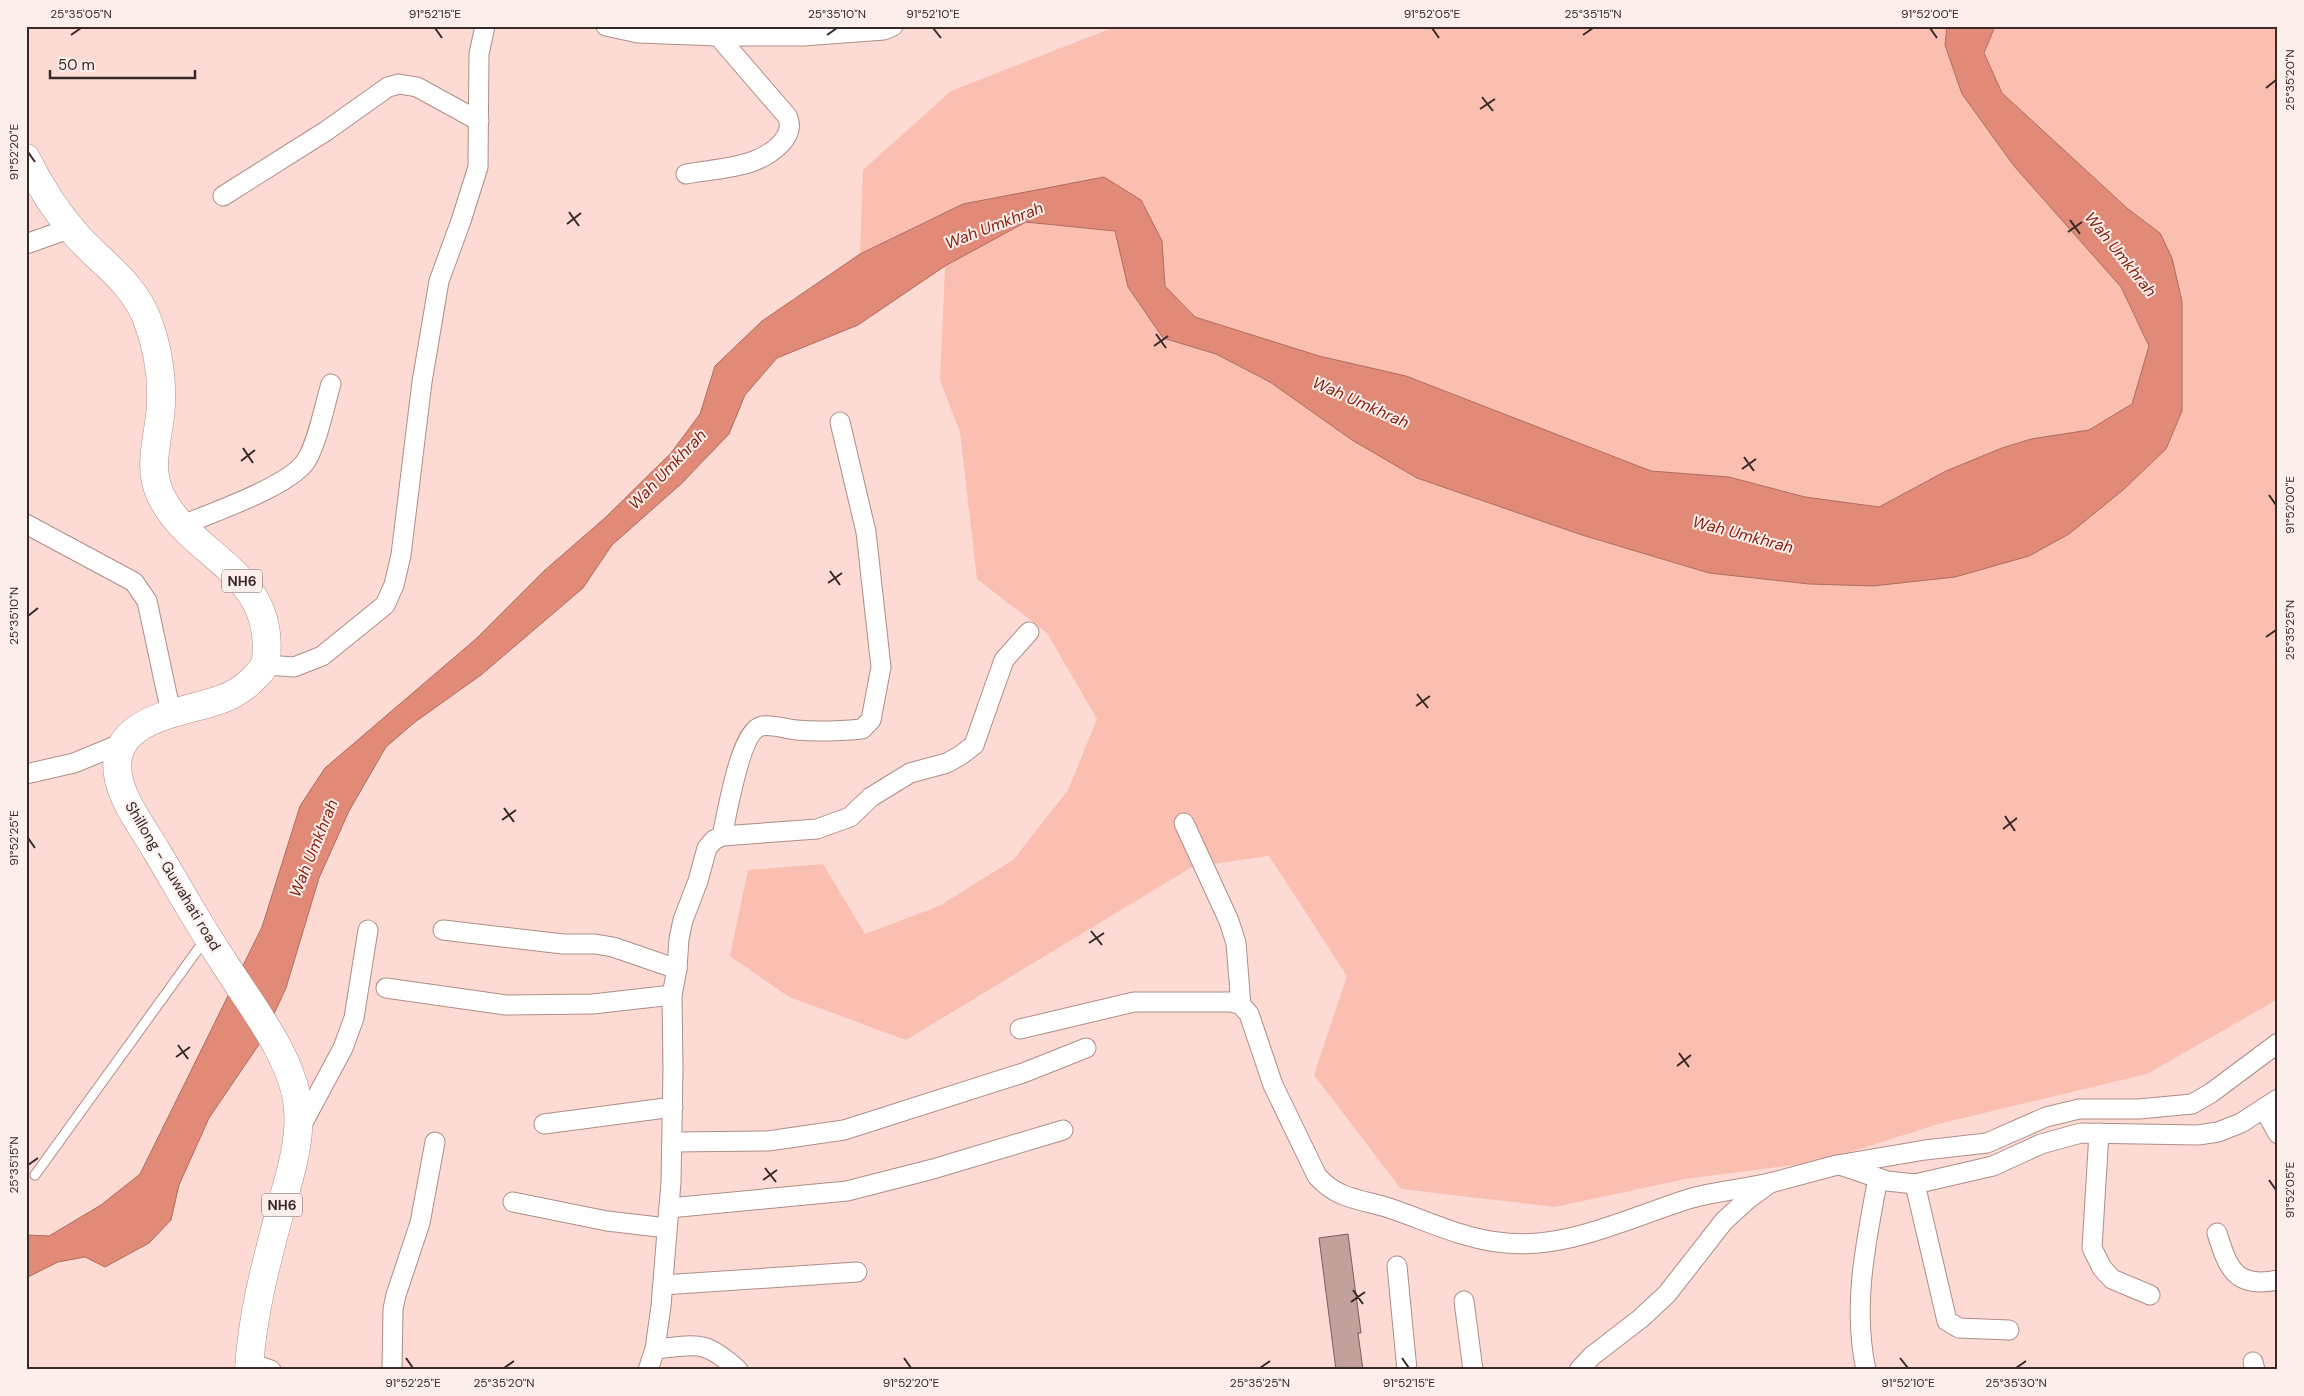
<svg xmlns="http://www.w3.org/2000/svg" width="2304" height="1396" font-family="'DM Sans',sans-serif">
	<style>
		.green { fill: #fabfb1 }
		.water { fill: #e18a77; stroke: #ae6d5f }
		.building { fill: #c1a19a; stroke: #7c5f59 }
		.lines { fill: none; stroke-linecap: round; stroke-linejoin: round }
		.service-casing { stroke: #ad8e87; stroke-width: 11 }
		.minor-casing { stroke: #ad8e87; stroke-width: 21 }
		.trunk-casing { stroke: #ad8e87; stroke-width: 29 }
		.service { stroke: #fff; stroke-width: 9 }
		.minor { stroke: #fff; stroke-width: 19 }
		.trunk { stroke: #fff; stroke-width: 28 }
		.ticks { fill: none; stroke: #362927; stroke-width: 2 }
		.labels { text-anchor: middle; stroke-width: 4; stroke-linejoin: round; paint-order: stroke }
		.shield { fill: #fceeeb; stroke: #716462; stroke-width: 1 }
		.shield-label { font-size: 14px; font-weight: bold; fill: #362927 }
		.street-label { font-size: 15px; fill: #362927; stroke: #fceeeb }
		.water-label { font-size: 16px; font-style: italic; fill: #87210d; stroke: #fceeeb }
		.neatline { fill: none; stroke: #362927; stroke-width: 2 }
		.ticks-label { font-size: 12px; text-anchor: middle; fill: #362927 }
	</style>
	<rect width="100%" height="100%" fill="#fddbd4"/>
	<g class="green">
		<path d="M1117 26H1947L1945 45 1962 94 2014 166 2121 287 2149 346 2132 404 2089 430 2031 439 2002 448 1946 471 1879 507 1805 497 1729 477 1651 471 1561 437 1319 356 1195 317 1165 286 1162 241 1141 200 963 204 860 254 863 170 951 91Z"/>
		<path d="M1995 26H2278V999L2147 1074 1942 1123 1818 1162 1685 1179 1555 1207 1401 1189 1314 1075 1347 976 1269 856 1192 867 906 1040 789 997 730 956 748 870 823 864 865 934 939 906 1013 860 1068 790 1097 719 1047 633 977 579 960 432 940 380 945 266 1026 222 1116 231 1128 287 1163 338 1216 354 1270 382 1352 440 1417 478 1582 535 1709 573 1809 584 1873 586 1955 577 2069 534 2123 490 2166 449 2160 233 2128 209 2002 93 1984 53Z"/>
	</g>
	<path class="water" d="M1947 26H1995L1984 53 2002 93 2128 209 2160 233 2172 258 2182 301V411L2166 449 2123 490 2069 534 2029 556 1955 577 1873 586 1809 584 1709 573 1582 535 1417 478 1352 440 1270 382 1216 354 1163 338 1128 287 1115 231 1026 222 945 266 858 325 777 358 745 395 729 434 681 484 612 545 583 588 481 675 415 722 386 747 349 811 319 878 286 988 262 1040 209 1118 179 1185 171 1220 149 1243 105 1267 85 1257 58 1262 26 1278V1235L49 1236 101 1205 140 1174 262 927 300 806 325 768 477 638 545 570 606 517 671 453 700 414 715 366 762 321 860 254 963 204 1104 177 1141 200 1162 241 1165 286 1195 317 1319 356 1406 376 1651 471 1729 477 1805 497 1879 507 1946 471 2002 448 2031 439 2089 430 2132 404 2149 346 2121 287 2014 166 1962 94 1945 45Z"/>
	<path class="building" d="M1348 1234 1361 1333H1358L1363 1370H1336L1319 1238Z"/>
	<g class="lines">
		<defs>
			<path id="service" d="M35 1175 204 941"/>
			<g id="minor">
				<path d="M606 26 638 33 718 36H803L884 30 893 26"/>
				<path d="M686 174C707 170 731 169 751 162 769 156 798 137 787 116L718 36"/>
				<path d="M223 196 326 131 388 87 399 84 417 87 479 121"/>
				<path d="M26 244 71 228"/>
				<path d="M26 524 134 582 147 601 171 713"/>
				<path d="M183 525C213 512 288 487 306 461 318 441 324 407 331 384"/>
				<path d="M266 665 294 667 322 656 385 605 394 585 401 555 422 382 439 281 461 221 478 167 479 54 485 26"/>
				<path d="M26 774 74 763 125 742"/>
				<path d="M1184 823 1229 921 1236 943 1241 1005"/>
				<path d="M722 836C727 815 740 730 762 726 772 724 786 729 796 730 818 732 840 731 862 729L871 720 881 667 866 532 840 422"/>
				<path d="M443 930 563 944H595L613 947 677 969"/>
				<path d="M386 988 506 1005 593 1004 672 995"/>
				<path d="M1020 1029 1134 1002H1232L1241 1005 1249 1014 1273 1085 1317 1176C1339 1201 1363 1199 1392 1209 1427 1221 1460 1237 1497 1242 1565 1252 1629 1217 1692 1198 1718 1191 1744 1189 1770 1183"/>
				<path d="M2264 1108 2278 1134"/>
				<path d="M544 1124 673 1107"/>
				<path d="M299 1130 343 1048 354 1018 368 930"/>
				<path d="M2099 1133 2092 1248 2102 1268 2112 1279 2150 1295"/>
				<path d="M672 1142 768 1141 844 1130 1023 1073 1086 1048"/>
				<path d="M1840 1165 1887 1181 1915 1184 1993 1166 2041 1144 2081 1133 2198 1135 2218 1132 2241 1123 2278 1099"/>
				<path d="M1915 1184 1947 1321 1959 1328 2009 1330"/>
				<path d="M513 1202 607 1221 667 1228"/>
				<path d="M669 1208 847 1191 933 1169 1063 1130"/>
				<path d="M2217 1233C2228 1268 2235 1289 2278 1280"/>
				<path d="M1397 1266 1407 1370"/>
				<path d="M663 1285 857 1272"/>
				<path d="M1464 1301 1473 1370"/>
				<path d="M655 1349C698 1345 704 1339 738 1370"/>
				<path d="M2253 1362 2255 1370"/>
				<path d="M249 1363 271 1370"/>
				<path d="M392 1370 393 1309 396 1295 420 1223 435 1142"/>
				<path d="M648 1370 655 1349 661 1306 671 1182 673 1069 672 995 677 969 679 939 683 920 698 881 707 848 714 840 722 836 817 829 850 817 871 797 910 773 947 763 961 755 974 745 1004 660 1029 632"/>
				<path d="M1579 1370 1592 1356 1640 1319 1667 1294 1724 1221 1748 1199 1770 1183 1837 1165 1925 1150 1987 1143 2046 1117 2079 1109H2139L2192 1104 2211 1093 2278 1043"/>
				<path d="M1866 1370C1852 1305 1866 1242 1878 1178"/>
			</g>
			<path id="trunk" d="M26 158C40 187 57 213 78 237 103 264 133 283 147 319 157 345 162 376 161 404 160 435 146 467 161 496 191 558 276 571 266 660 265 667 260 672 255 677 246 687 232 696 219 700 180 714 105 718 119 780 125 805 143 828 156 850 178 887 199 925 223 961 249 1003 294 1058 298 1108 301 1141 290 1175 281 1207 267 1260 252 1314 249 1370"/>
		</defs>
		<use href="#service" class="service-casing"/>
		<use href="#minor" class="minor-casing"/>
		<use href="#trunk" class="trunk-casing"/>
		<use href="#service" class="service"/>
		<use href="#minor" class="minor"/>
		<use href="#trunk" class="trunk"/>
	</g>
	<path class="ticks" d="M435 28 442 38M933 28 941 38M1432 28 1439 38M1930 28 1937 38M71 35 81 28M827 35 837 28M1583 35 1593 28M2266 88 2276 80M1482 97 1493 111M1480 109 1495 99M28 152 35 162M569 212 579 226M2070 220 2080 234M567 224 581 213M2068 232 2082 222M1156 334 1166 348M1154 346 1168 336M243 448 253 463M1744 457 1754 471M241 461 255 450M1742 469 1756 459M2269 495 2276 505M830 571 840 585M828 583 842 573M28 616 38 608M2266 637 2276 630M1417 694 1428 708M1416 706 1430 696M504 808 514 822M2005 816 2015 831M502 820 516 810M2003 829 2017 818M28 838 35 848M1091 931 1102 945M1089 943 1104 933M178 1045 188 1059M1679 1053 1689 1067M176 1057 190 1047M1677 1066 1691 1055M28 1165 38 1158M765 1168 776 1182M763 1180 777 1170M2269 1180 2276 1190M1353 1290 1363 1304M1351 1302 1365 1292M406 1358 413 1368M904 1358 911 1368M1402 1358 1409 1368M1900 1358 1908 1368M504 1368 514 1361M1260 1368 1270 1361M2016 1368 2026 1361"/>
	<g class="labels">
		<g class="shield">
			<rect x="222" y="569.5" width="40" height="23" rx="4"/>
			<rect x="262" y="1193.5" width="40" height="23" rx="4"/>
		</g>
		<g class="shield-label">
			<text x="242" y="586">NH6</text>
			<text x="282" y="1210">NH6</text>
		</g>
		<g class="street-label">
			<text transform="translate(173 876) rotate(59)" y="5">Shillong - Guwahati road</text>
		</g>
		<g class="water-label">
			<text transform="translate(994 225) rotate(-21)" y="6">Wah Umkhrah</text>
			<text transform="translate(2121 254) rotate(51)" y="6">Wah Umkhrah</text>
			<text transform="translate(1361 402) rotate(24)" y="6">Wah Umkhrah</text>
			<text transform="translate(667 469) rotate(-46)" y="6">Wah Umkhrah</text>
			<text transform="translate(1743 534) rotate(15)" y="6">Wah Umkhrah</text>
			<text transform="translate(313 848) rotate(-68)" y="6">Wah Umkhrah</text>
		</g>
	</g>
	<rect width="2304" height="1396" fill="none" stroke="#fceeeb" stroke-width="55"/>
	<path d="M50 70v8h145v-8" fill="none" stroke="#362927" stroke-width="2.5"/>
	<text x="58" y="70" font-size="15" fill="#362927" stroke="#fceeeb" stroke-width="4" paint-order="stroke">50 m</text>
	<rect x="28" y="28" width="2248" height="1340" class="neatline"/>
	<g class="ticks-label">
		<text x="81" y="18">25°35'05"N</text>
		<text x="435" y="18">91°52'15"E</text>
		<text x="837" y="18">25°35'10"N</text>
		<text x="933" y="18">91°52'10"E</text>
		<text x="1432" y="18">91°52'05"E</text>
		<text x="1593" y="18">25°35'15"N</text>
		<text x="1930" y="18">91°52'00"E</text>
		<text transform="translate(2290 80) rotate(-90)" y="4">25°35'20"N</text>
		<text transform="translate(14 152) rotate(-90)" y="4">91°52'20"E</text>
		<text transform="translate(2290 505) rotate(-90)" y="4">91°52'00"E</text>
		<text transform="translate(14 616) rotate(-90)" y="4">25°35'10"N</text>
		<text transform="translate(2290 630) rotate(-90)" y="4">25°35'25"N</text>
		<text transform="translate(14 838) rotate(-90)" y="4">91°52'25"E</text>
		<text transform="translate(14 1165) rotate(-90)" y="4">25°35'15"N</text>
		<text transform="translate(2290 1190) rotate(-90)" y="4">91°52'05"E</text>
		<text x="413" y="1387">91°52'25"E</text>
		<text x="504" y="1387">25°35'20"N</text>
		<text x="911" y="1387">91°52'20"E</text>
		<text x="1260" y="1387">25°35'25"N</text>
		<text x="1409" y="1387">91°52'15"E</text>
		<text x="1908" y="1387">91°52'10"E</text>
		<text x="2016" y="1387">25°35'30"N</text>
	</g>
</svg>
